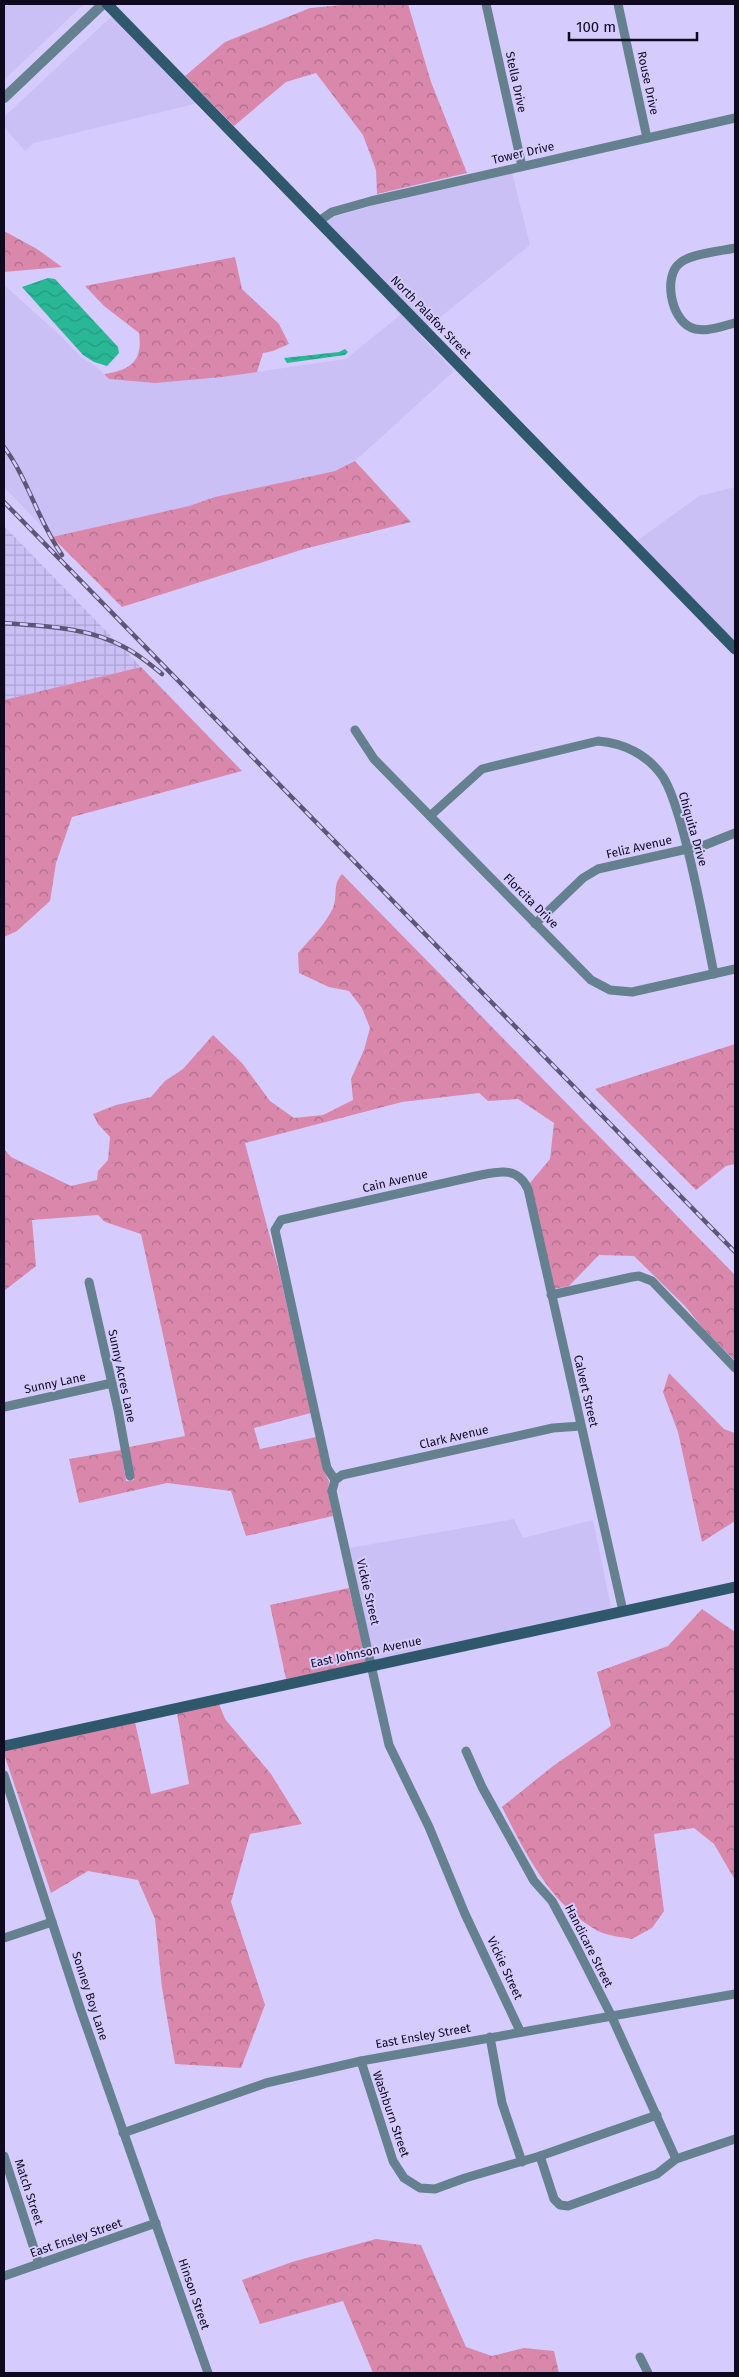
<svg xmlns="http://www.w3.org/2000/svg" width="739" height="2377" font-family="'Fira Sans',sans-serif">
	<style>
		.built { fill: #cac0f6 }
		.industrial { fill: url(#industrial-grid) }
		.forest { fill: url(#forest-crowns) }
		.water { fill: url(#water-waves) }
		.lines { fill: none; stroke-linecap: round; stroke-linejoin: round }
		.minor { stroke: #65808f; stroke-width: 9 }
		.tertiary { stroke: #65808f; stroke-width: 10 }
		.secondary { stroke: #2f586d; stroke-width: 11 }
		.rail-casing { stroke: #5d5676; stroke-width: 4.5 }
		.rail { stroke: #d5ccfd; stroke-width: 2.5; stroke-dasharray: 8; stroke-linecap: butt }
		.labels { text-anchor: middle; stroke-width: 4; stroke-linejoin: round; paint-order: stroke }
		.street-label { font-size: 12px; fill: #0f0a1f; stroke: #d5ccfd }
	</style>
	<defs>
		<pattern id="industrial-grid" width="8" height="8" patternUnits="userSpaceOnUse" patternTransform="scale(1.25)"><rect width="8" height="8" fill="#cac0f6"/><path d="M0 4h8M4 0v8" fill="none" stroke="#aca4d2"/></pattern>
		<pattern id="forest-crowns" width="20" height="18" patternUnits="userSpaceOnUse" patternTransform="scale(1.25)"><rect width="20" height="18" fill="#d988ab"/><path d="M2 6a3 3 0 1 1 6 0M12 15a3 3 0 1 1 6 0" fill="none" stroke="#ae6d8b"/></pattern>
		<pattern id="water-waves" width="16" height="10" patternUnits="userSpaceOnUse" patternTransform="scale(1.25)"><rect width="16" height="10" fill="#29b796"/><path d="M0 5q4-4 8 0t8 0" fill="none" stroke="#239c81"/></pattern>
	</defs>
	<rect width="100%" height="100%" fill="#d5ccfd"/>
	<g class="built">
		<path d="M4 4H84L4 80Z"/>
		<path d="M113 15 199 103 34 143 25 151 4 127V117Z"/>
		<path d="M512 173 530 245 428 327 325 221 333 217 372 206Z"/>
		<path d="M4 285 62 337 81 357 97 367 109 379 222 377 346 359 400 315 380 292 421 333 419 335 454 371 355 461 335 471 215 497 189 506 52 537 4 487Z"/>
		<path d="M735 487V641L637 541 699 496Z"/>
		<path d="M514 1519 523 1538 593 1520 611 1608 374 1660 349 1548Z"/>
	</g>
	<path class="industrial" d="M4 526 141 667 4 700Z"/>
	<g class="forest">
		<path d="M353 4H408L431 82 467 173 377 194 376 170 363 135 316 73 286 82 234 126 185 76 225 42 310 8Z"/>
		<path d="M4 231 37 249 62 267 4 272Z"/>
		<path d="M235 257 242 289 279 324 289 344 273 351 263 353 257 372 222 377 155 383 109 379 104 374C131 370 143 361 139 333L104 306 85 286Z"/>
		<path d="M355 461 411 522 304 549 122 607 52 537 189 506 215 497 335 471Z"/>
		<path d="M141 667 242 771 72 817 56 863 50 901 17 931 4 937V700Z"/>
		<path d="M342 874 735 1275V1361L702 1327 685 1306 634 1256 599 1255 569 1286 554 1289 530 1183 550 1159 554 1123 518 1099 488 1101 479 1093 402 1102 245 1143 280 1275 311 1413 254 1428 260 1449 316 1437 323 1469 329 1481 328 1492 333 1516 246 1536 231 1491 167 1483 79 1503 69 1459 121 1450 126 1481 134 1480 129 1447 185 1436 141 1234 105 1222 98 1215 32 1220 36 1266 4 1291V1149L11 1157 71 1186 97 1180 98 1171 108 1160 110 1137 98 1124 93 1114 116 1105 151 1097 165 1081 183 1069 213 1035 242 1063 270 1101 294 1118 323 1115 353 1100 351 1079 364 1050 370 1028 362 1008 349 991 329 987 299 973 298 953C311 938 325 925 333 908 338 896 332 885 342 874Z"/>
		<path d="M735 1044V1164L726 1166 696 1190 595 1089Z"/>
		<path d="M669 1373 724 1429 735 1433V1521L702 1542 678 1432 663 1392Z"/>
		<path d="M349 1588 366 1662 286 1679 270 1605Z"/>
		<path d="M702 1609 735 1632V1880L714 1844 694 1828 654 1834 664 1911 652 1928 632 1939C622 1937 608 1936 598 1931 551 1905 525 1853 502 1807L553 1766 611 1726 597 1672 668 1646Z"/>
		<path d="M219 1704 225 1719 271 1774 302 1824 250 1834 231 1902 265 2005 241 2068 175 2064 162 1988 155 1919 138 1880 88 1871 51 1893 4 1754V1751L135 1722 151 1794 189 1784 177 1713Z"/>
		<path d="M376 2239 421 2245 466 2347 492 2356 524 2348 554 2351 559 2373H373L343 2301 260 2324 242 2280 292 2262Z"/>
	</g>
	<g class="water">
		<path d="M48 278 55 279 118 347 119 353 107 366 94 362 83 355 22 287Z"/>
		<path d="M345 349 348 352 345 355 287 363 284 358 339 352Z"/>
	</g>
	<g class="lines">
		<g class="minor">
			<path d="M486 4 522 166"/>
			<path d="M618 4 647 138"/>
			<path d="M319 221 332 212 371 201 735 118"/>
			<path d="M735 248C721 251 690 254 680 263 663 276 671 318 690 327 703 334 722 326 735 323"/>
			<path d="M355 730 374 759 591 980 610 990 632 992 735 969"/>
			<path d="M430 816 482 769 598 741C624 743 648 755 663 777 672 791 676 808 681 824 695 873 704 924 714 974"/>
			<path d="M535 924 583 878 598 869 705 845 735 833"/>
			<path d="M89 1282 118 1410 130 1476"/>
			<path d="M551 1295 632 1277 639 1276 652 1281 735 1368"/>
			<path d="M4 1407 112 1383"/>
			<path d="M335 1480 327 1468 275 1230 281 1220 476 1176C497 1172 517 1165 528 1189L623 1611"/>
			<path d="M335 1480 332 1491 389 1745 429 1827 465 1914 520 2031"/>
			<path d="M335 1480 342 1475 553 1428 581 1426"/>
			<path d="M466 1751 482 1787 534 1881 552 1901 574 1942 611 2015 676 2159"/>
			<path d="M4 1775 80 2008 208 2373"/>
			<path d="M4 1938 52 1922"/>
			<path d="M490 2037 502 2103 522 2162"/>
			<path d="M361 2061 393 2161 404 2178 420 2188 435 2189 465 2178 540 2156 657 2115"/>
			<path d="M123 2133 266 2083 361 2061 735 1994"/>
			<path d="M4 2156 39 2264"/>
			<path d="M540 2156 554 2199 560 2205 568 2206 657 2174 676 2159 735 2139"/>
			<path d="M4 2276 156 2223"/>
			<path d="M640 2357 648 2373"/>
		</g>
		<path class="tertiary" d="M4 98 103 4"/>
		<g class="secondary">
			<path d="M107 4 735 649"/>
			<path d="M4 1746 735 1587"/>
		</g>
		<defs>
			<g id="rail">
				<path d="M4 447C28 479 38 521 62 555"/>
				<path d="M4 502 735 1252"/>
				<path d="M4 623C44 626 88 627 124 647 138 654 150 664 162 674"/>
			</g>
		</defs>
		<use href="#rail" class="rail-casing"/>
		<use href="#rail" class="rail"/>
	</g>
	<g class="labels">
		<g class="street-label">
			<text transform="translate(516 82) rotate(78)" y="4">Stella Drive</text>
			<text transform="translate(648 83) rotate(78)" y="4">Rouse Drive</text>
			<text transform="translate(523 153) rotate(-13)" y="4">Tower Drive</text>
			<text transform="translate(431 317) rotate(46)" y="4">North Palafox Street</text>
			<text transform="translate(693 829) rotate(74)" y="4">Chiquita Drive</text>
			<text transform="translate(639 847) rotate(-13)" y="4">Feliz Avenue</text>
			<text transform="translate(531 901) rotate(45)" y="4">Florcita Drive</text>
			<text transform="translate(395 1181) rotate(-13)" y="4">Cain Avenue</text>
			<text transform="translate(122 1376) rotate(78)" y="4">Sunny Acres Lane</text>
			<text transform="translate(55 1383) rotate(-12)" y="4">Sunny Lane</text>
			<text transform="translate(586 1391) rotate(77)" y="4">Calvert Street</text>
			<text transform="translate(454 1437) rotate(-13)" y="4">Clark Avenue</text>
			<text transform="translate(368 1592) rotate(77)" y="4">Vickie Street</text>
			<text transform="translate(366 1652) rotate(-12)" y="4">East Johnson Avenue</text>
			<text transform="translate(589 1946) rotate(63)" y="4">Handicare Street</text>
			<text transform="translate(505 1968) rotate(65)" y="4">Vickie Street</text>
			<text transform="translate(90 1996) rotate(72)" y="4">Sonney Boy Lane</text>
			<text transform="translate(423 2036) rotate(-10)" y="4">East Ensley Street</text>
			<text transform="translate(391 2114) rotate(71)" y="4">Washburn Street</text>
			<text transform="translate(29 2192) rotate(72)" y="4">Match Street</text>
			<text transform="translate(76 2238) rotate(-19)" y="4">East Ensley Street</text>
			<text transform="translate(194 2294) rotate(71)" y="4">Hinson Street</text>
		</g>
	</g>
	<rect width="739" height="2377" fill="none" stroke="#0f0a1f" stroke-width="10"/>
	<path d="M569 32v8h128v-8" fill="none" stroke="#0f0a1f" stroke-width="2.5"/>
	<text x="576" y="32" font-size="15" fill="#0f0a1f" stroke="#d5ccfd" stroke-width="4" paint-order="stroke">100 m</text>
</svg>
